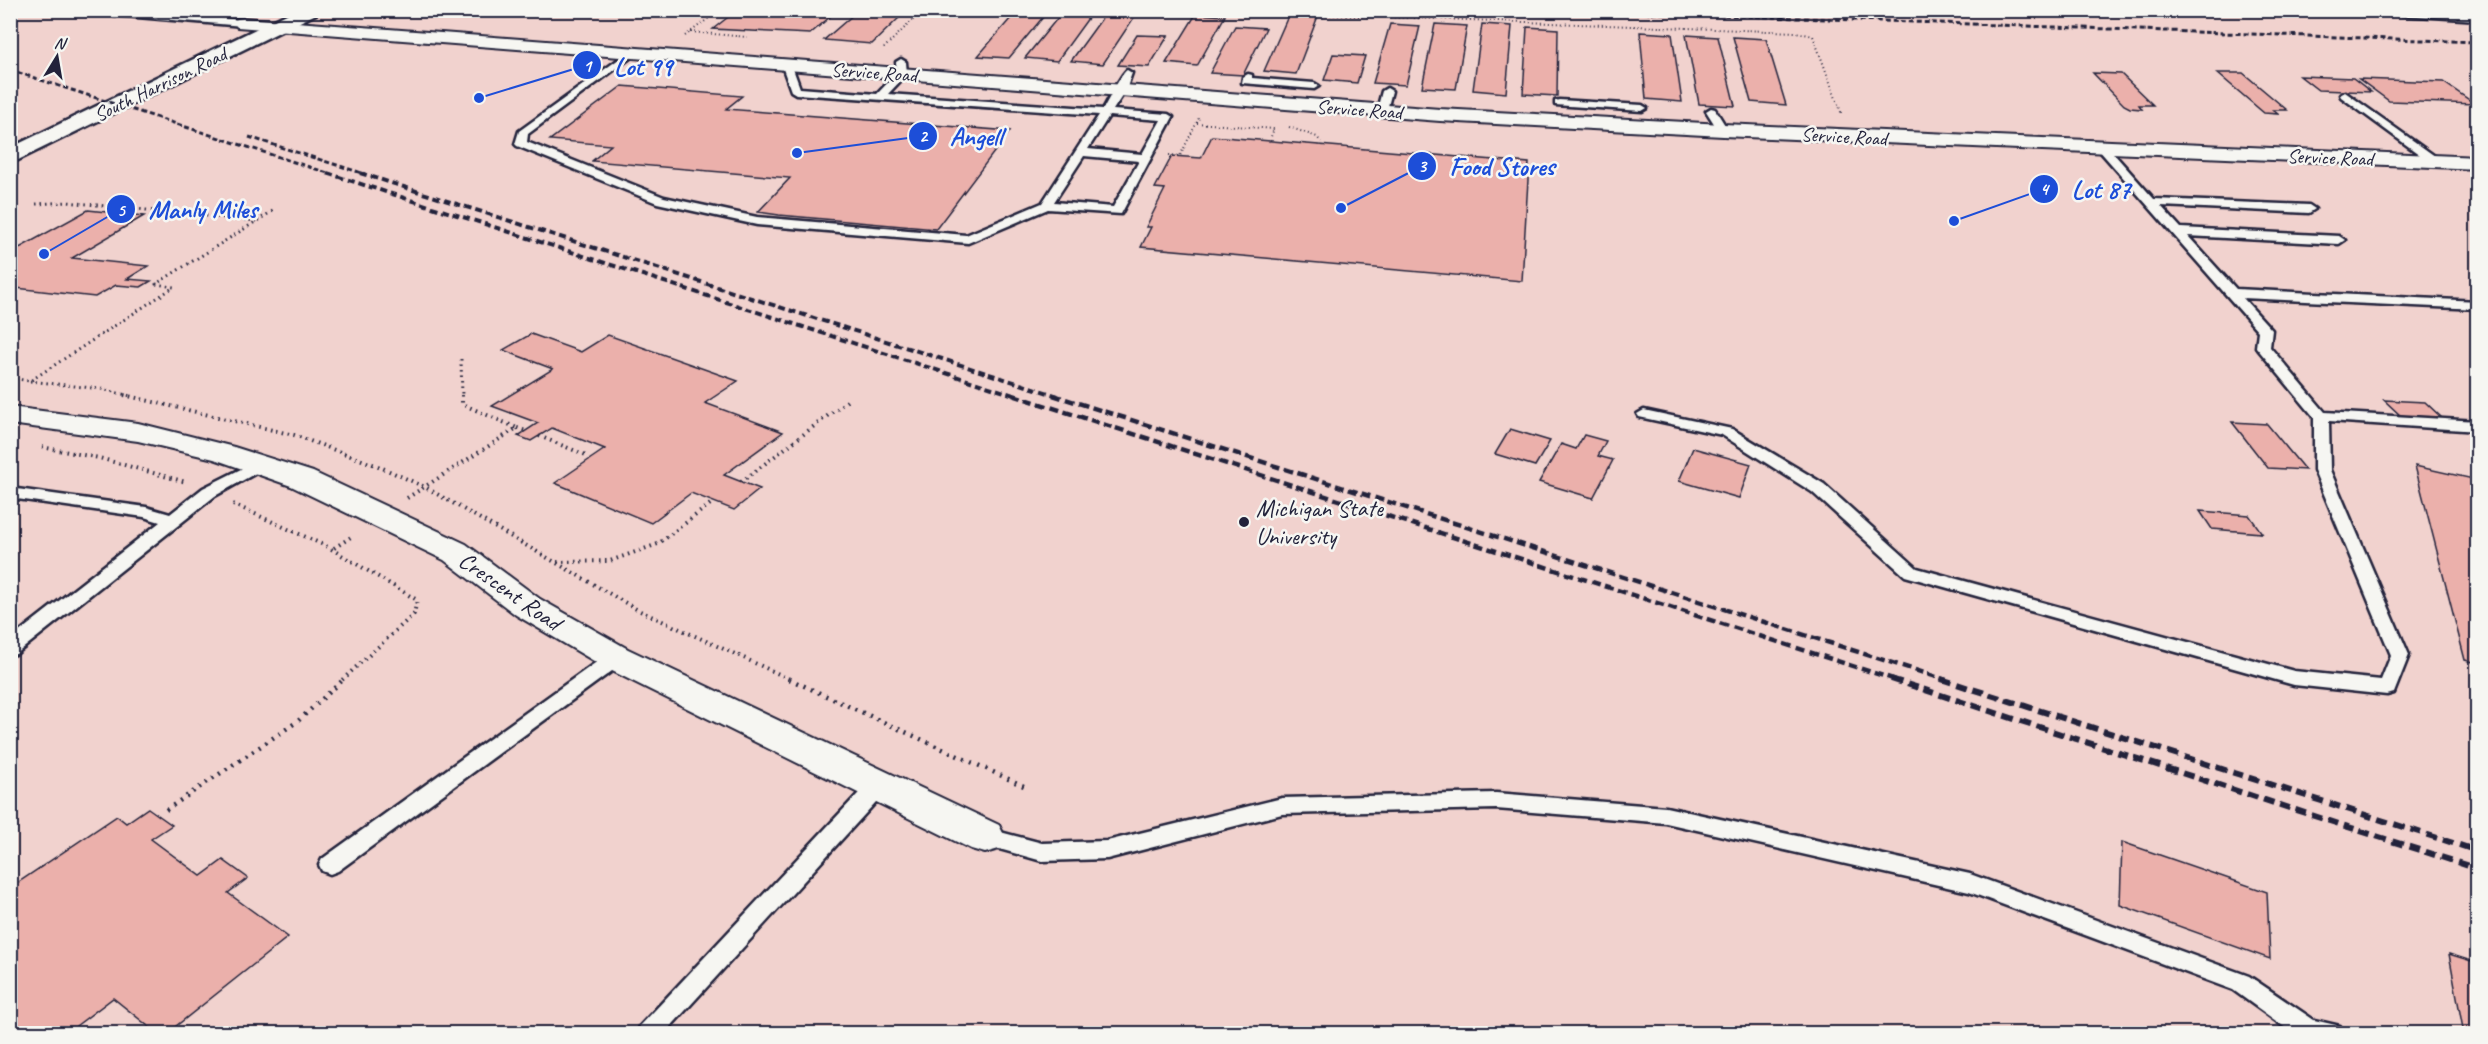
<svg xmlns="http://www.w3.org/2000/svg" width="2488" height="1044" font-family="Caveat,sans-serif">
	<style>
		.built { fill: #f1d2ce }
		.building { fill: #ebb0ab; stroke: #22223b; stroke-width: 1.5 }
		.lines { fill: none; stroke-linecap: round; stroke-linejoin: round }
		.service-casing { stroke: #22223b; stroke-width: 5 }
		.minor-casing { stroke: #22223b; stroke-width: 4 }
		.tertiary-casing { stroke: #22223b; stroke-width: 5 }
		.path-far3 { stroke: #22223b; stroke-width: 2; stroke-dasharray: 1 3; stroke-linecap: butt }
		.path-far2 { stroke: #22223b; stroke-width: 3; stroke-dasharray: 1.5 4; stroke-linecap: butt }
		.path-far1 { stroke: #22223b; stroke-width: 4; stroke-dasharray: 1.5 4.5; stroke-linecap: butt }
		.path { stroke: #22223b; stroke-width: 4.5; stroke-dasharray: 2 6; stroke-linecap: butt }
		.service { fill: #f6f6f2; fill-rule: evenodd }
		.minor { fill: #f6f6f2; fill-rule: evenodd }
		.tertiary { fill: #f6f6f2; fill-rule: evenodd }
		.rail-far3 { stroke: #22223b; stroke-width: 3; stroke-dasharray: 5 3; stroke-linecap: butt }
		.rail-far2 { stroke: #22223b; stroke-width: 4; stroke-dasharray: 7 4; stroke-linecap: butt }
		.rail-far1 { stroke: #22223b; stroke-width: 4.5; stroke-dasharray: 9 4.5; stroke-linecap: butt }
		.rail { stroke: #22223b; stroke-width: 6; stroke-dasharray: 11 6; stroke-linecap: butt }
		.poi-dot { fill: #22223b; stroke: #f6f6f2; stroke-width: 2 }
		.labels { text-anchor: middle; stroke-width: 5; stroke-linejoin: round; paint-order: stroke }
		.far-street-label { font-size: 20px; fill: #22223b; stroke: #f6f6f2 }
		.poi-label { font-size: 24px; fill: #22223b; stroke: #f6f6f2; text-anchor: start }
		.street-label { font-size: 24px; fill: #22223b; stroke: #f6f6f2 }
		.leader { fill: none; stroke: #1d4ed8; stroke-width: 2 }
		.callout-dot { fill: #1d4ed8; stroke: #f6f6f2; stroke-width: 2 }
		.mark-label { font-size: 18px; text-anchor: middle; font-weight: bold; fill: #fff }
		.callout-label { font-size: 26px; text-anchor: middle; font-weight: bold; fill: #1d4ed8; stroke: #f6f6f2; stroke-width: 5; stroke-linejoin: round; paint-order: stroke }
	</style>
	<rect width="100%" height="100%" fill="#f3e1dd"/>
	<filter id="ink" filterUnits="userSpaceOnUse"><feTurbulence type="fractalNoise" baseFrequency=".0167" numOctaves="2"/><feDisplacementMap in="SourceGraphic" scale="12" xChannelSelector="R" yChannelSelector="G"/><feConvolveMatrix kernelMatrix="1 2 1 2 8 2 1 2 1" color-interpolation-filters="sRGB"/></filter>
	<g filter="url(#ink)">
		<path class="built" d="M10 11H2477V1033H11Z"/>
		<g class="building">
			<path d="M737 10H838L810 34 713 29Z"/>
			<path d="M1018 10H1049L1009 58 978 56Z"/>
			<path d="M1064 10H1094L1057 61 1025 58Z"/>
			<path d="M1108 10H1139L1103 64 1071 61Z"/>
			<path d="M854 14 900 17 872 44 824 40Z"/>
			<path d="M1196 14 1225 16 1197 66 1166 63Z"/>
			<path d="M1289 14 1318 16 1296 74 1264 71Z"/>
			<path d="M1390 24 1420 26 1406 85 1373 83Z"/>
			<path d="M1435 24 1467 26 1456 89 1422 87Z"/>
			<path d="M1482 24 1512 26 1506 93 1473 90Z"/>
			<path d="M1235 26 1266 28 1243 75 1210 73Z"/>
			<path d="M1527 27 1558 29 1557 96 1523 94Z"/>
			<path d="M1640 32 1672 34 1682 102 1646 99Z"/>
			<path d="M1137 35 1168 36 1149 67 1118 65Z"/>
			<path d="M1686 35 1718 37 1735 106 1699 104Z"/>
			<path d="M1733 37 1766 39 1786 105 1751 102Z"/>
			<path d="M1333 54 1365 56 1357 83 1324 80Z"/>
			<path d="M2093 73 2121 74 2153 105H2139L2142 109 2130 108 2124 105Z"/>
			<path d="M2217 73H2243L2287 110H2273L2278 114 2264 113Z"/>
			<path d="M2300 76 2353 78 2371 92 2318 90Z"/>
			<path d="M2359 79 2443 82 2475 104 2389 101Z"/>
			<path d="M622 86 742 96 726 109 1010 131 936 229 779 215 758 212 790 178 592 161 611 145 550 140Z"/>
			<path d="M1212 136 1529 163 1522 281 1141 247 1151 227H1146L1165 189 1155 188 1172 156 1201 158Z"/>
			<path d="M88 210 144 216 72 258 148 266 127 279 151 281 141 287 116 285 95 297 16 288 10 292V251H14Z"/>
			<path d="M531 334 581 352 608 335 738 381 705 403 783 432 724 475 760 489 734 510 691 493 651 523 555 483 605 449 552 428 531 441 518 436 538 423 492 406 553 369 503 350Z"/>
			<path d="M2384 400 2425 402 2442 418 2401 416Z"/>
			<path d="M2232 422 2267 424 2305 470 2268 468Z"/>
			<path d="M1510 429 1550 441 1535 466 1495 454Z"/>
			<path d="M1584 435 1606 441 1598 456 1613 460 1593 498 1539 482 1561 444 1576 449Z"/>
			<path d="M1693 448 1751 464 1739 498 1679 481Z"/>
			<path d="M2415 466 2478 480V663L2465 660Z"/>
			<path d="M2200 511 2249 515 2262 533 2212 529Z"/>
			<path d="M148 808 172 825 151 839 201 876 223 860 248 878 228 893 288 937 166 1034H158L113 998 76 1026 85 1034H10V888L117 816 126 823Z"/>
			<path d="M2122 842 2267 892 2270 959 2120 905Z"/>
			<path d="M2449 954 2478 963V1034L2463 1029Z"/>
		</g>
		<g class="lines">
			<defs>
				<g id="service">
					<path d="M86 10H128L243 20 248 23 243 26 90 13Z"/>
					<path d="M630 51 633 52V56L528 134 527 142 664 197 757 217 966 235 1042 203 1099 115 796 94 791 91 782 66 787 63 792 66 800 88 877 94 897 73 896 62 901 59 906 62 907 74 888 94 1103 109C1108 101 1122 72 1127 70L1132 73 1126 90 1113 110 1168 114 1173 117 1121 214 1048 209 968 243 757 225 657 203 517 146 515 144 519 131ZM1109 116 1161 120 1142 154 1088 149ZM1084 156 1139 161 1113 207 1054 202Z"/>
					<path d="M1248 74 1252 75V78L1314 83 1319 86 1314 89 1242 83 1243 77Z"/>
					<path d="M1387 88 1392 91 1387 110 1378 112 1377 110 1382 91Z"/>
					<path d="M2345 92 2439 159V163H2431L2341 97 2340 95Z"/>
					<path d="M1559 100 1642 105 1647 108 1642 111 1555 105V101Z"/>
					<path d="M1711 108 1715 109 1728 130 1727 132H1719L1718 130 1706 111Z"/>
					<path d="M2102 144 2106 145 2154 199 2309 205 2315 209 2309 213 2161 206 2181 228 2339 236 2345 240 2339 244 2188 236 2236 289 2478 301V309L2243 298 2272 330 2270 347 2325 412 2478 421V431L2329 421 2330 470 2409 655 2394 693 2387 695 2294 685 1905 576 1812 492 1722 435 1639 417 1637 414 1644 410 1732 429 1824 484 1917 568 2294 671 2381 680 2391 655 2314 470V417L2256 347 2258 331 2098 149 2096 147Z"/>
					<path d="M259 460 265 462 267 465 265 468 215 496 16 654 10 655V639L160 522 144 517 10 498V488L146 507 170 514 203 488Z"/>
					<path d="M616 651 623 653 625 658 623 663 338 871 330 874 322 871 319 865 322 859 609 653Z"/>
					<path d="M879 777 886 779 889 785 886 791 664 1034H636L640 1026 872 779Z"/>
					<path d="M1496 793 1666 807 1970 874 2249 976 2314 1020 2340 1026 2344 1034H2294L2233 990 1969 892 1666 823 1496 809 1282 814 1107 859 1042 861 978 843 974 837 978 831 985 828 1042 843 1107 841 1282 798Z"/>
				</g>
				<g id="minor">
					<path d="M243 18 1440 109 1723 124 2478 157V169L1723 136 1440 121 237 27 234 23 237 19Z"/>
					<path d="M10 407 138 423 234 447 313 472 466 544 540 599 628 649 999 825 1005 837 999 849 985 853 971 849 604 667 516 615 444 560 291 486 214 459 138 441 10 424Z"/>
				</g>
				<g id="tertiary">
					<path d="M295 10H319L316 14 10 164V148Z"/>
					<path d="M2393 10H2478V20L2402 15Z"/>
				</g>
			</defs>
			<use href="#service" class="service-casing"/>
			<use href="#minor" class="minor-casing"/>
			<use href="#tertiary" class="tertiary-casing"/>
			<g class="path-far3">
				<path d="M861 10 918 15 884 48H881"/>
				<path d="M1251 10 1306 14 1307 10"/>
				<path d="M1306 14 1796 32 1813 36 1841 112H1838"/>
				<path d="M918 15 922 10"/>
				<path d="M691 32 747 37"/>
				<path d="M685 36 720 10"/>
				<path d="M1197 123 1274 129 1270 139"/>
				<path d="M1289 127 1317 137 1321 142"/>
				<path d="M1169 155 1180 156 1200 116"/>
			</g>
			<g class="path-far2">
				<path d="M36 204 67 202 256 221"/>
				<path d="M461 359 462 396"/>
				<path d="M10 378 30 381 174 287 156 284 276 209"/>
				<path d="M30 381 101 389 131 396"/>
			</g>
			<g class="path-far1">
				<path d="M124 395 294 435 378 466 425 487 638 610 792 680"/>
				<path d="M517 428 526 431"/>
				<path d="M539 436 586 455"/>
				<path d="M42 447 99 458 186 482"/>
				<path d="M741 482 847 401"/>
				<path d="M407 498 517 428 462 404V395"/>
				<path d="M233 504 328 547 417 600 414 614 342 680"/>
				<path d="M334 548 354 535"/>
				<path d="M557 562 610 561 658 544 713 502"/>
			</g>
			<g class="path">
				<path d="M789 679 1026 787"/>
				<path d="M166 810 298 721 344 679"/>
			</g>
			<use href="#service" class="service"/>
			<use href="#minor" class="minor"/>
			<use href="#tertiary" class="tertiary"/>
			<g class="rail-far3">
				<path d="M1572 10 2478 42"/>
				<path d="M10 70 331 174"/>
				<path d="M249 137 365 174"/>
			</g>
			<g class="rail-far2">
				<path d="M327 173 1017 396"/>
				<path d="M360 173 1058 396"/>
			</g>
			<g class="rail-far1">
				<path d="M1013 395 1896 680"/>
				<path d="M1053 395 1946 680"/>
			</g>
			<g class="rail">
				<path d="M1891 679 2478 869"/>
				<path d="M1941 679 2478 851"/>
			</g>
		</g>
	</g>
	<circle class="poi-dot" cx="1244" cy="522" r="6"/>
	<g class="labels">
		<g class="far-street-label">
			<text transform="translate(874 72) rotate(4)" y="7">Service Road</text>
			<text transform="translate(160 84) rotate(-26)" y="7">South Harrison Road</text>
			<text transform="translate(1359 109) rotate(4)" y="7">Service Road</text>
			<text transform="translate(1844 136) rotate(3)" y="7">Service Road</text>
			<text transform="translate(2330 157) rotate(2)" y="7">Service Road</text>
		</g>
		<g class="poi-label">
			<text x="1256" y="516">Michigan State<tspan x="1256" dy="28">University</tspan></text>
		</g>
		<g class="street-label">
			<text transform="translate(510 591) rotate(35)" y="8">Crescent Road</text>
		</g>
	</g>
	<path class="leader" d="M479 98L587 65M797 153L923 136M1341 208L1422 166M1954 221L2044 189M44 254L121 209"/>
	<g class="callout-dot">
		<circle cx="479" cy="98" r="6"/>
		<circle cx="797" cy="153" r="6"/>
		<circle cx="1341" cy="208" r="6"/>
		<circle cx="1954" cy="221" r="6"/>
		<circle cx="44" cy="254" r="6"/>
		<circle cx="587" cy="65" r="15"/>
		<circle cx="923" cy="136" r="15"/>
		<circle cx="1422" cy="166" r="15"/>
		<circle cx="2044" cy="189" r="15"/>
		<circle cx="121" cy="209" r="15"/>
	</g>
	<g class="mark-label">
		<text x="587" y="72">1</text>
		<text x="923" y="142">2</text>
		<text x="1422" y="172">3</text>
		<text x="2044" y="195">4</text>
		<text x="121" y="216">5</text>
	</g>
	<g class="callout-label">
		<text x="643" y="75">Lot 99</text>
		<text x="976" y="145">Angell</text>
		<text x="1502" y="175">Food Stores</text>
		<text x="2101" y="198">Lot 87</text>
		<text x="203" y="218">Manly Miles</text>
	</g>
	<rect width="2488" height="1044" fill="none" stroke="#f6f6f2" stroke-width="36"/>
	<rect x="18" y="18" width="2452" height="1008" fill="none" stroke="#22223b" stroke-width="2" filter="url(#ink)"/>
	<g transform="translate(57 57) rotate(11)" stroke="#f6f6f2" stroke-width="4.5" paint-order="stroke">
	<path d="M0-4.5L10 22L0 15L-10 22Z" fill="#22223b"/>
	<text y="-9" font-size="16" font-weight="bold" text-anchor="middle" fill="#22223b">N</text>
	</g>
</svg>
